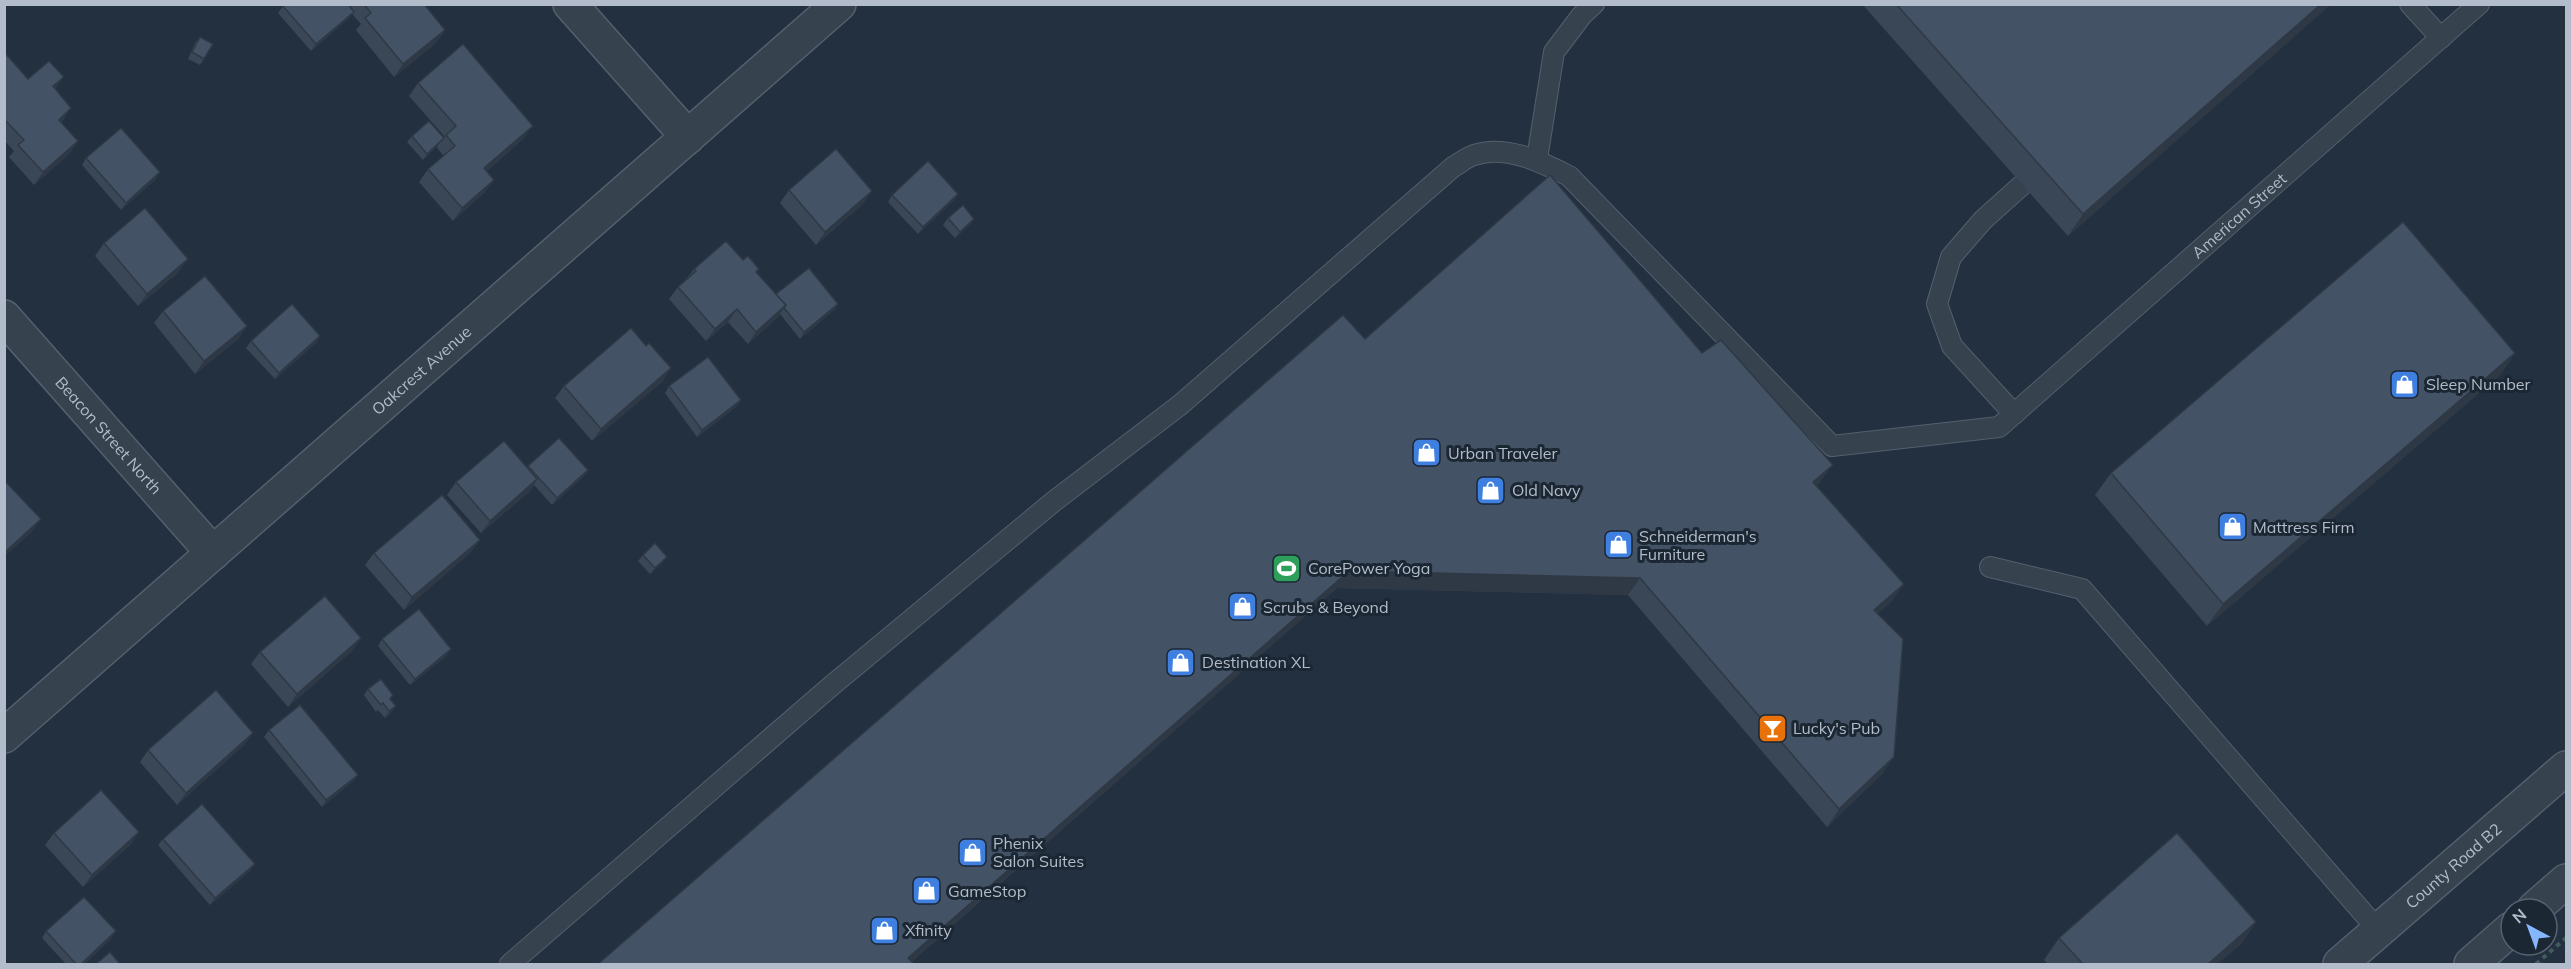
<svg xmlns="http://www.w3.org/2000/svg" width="2571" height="969" font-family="Mulish,sans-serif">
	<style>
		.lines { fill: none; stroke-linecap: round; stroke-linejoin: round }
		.service-casing { stroke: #555f6d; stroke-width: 22 }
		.minor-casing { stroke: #555f6d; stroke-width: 36 }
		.tertiary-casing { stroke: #555f6d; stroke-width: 36 }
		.path { stroke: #435b5d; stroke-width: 4; stroke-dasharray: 4.5 4.5; stroke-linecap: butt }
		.service { stroke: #37424f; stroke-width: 20 }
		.minor { stroke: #37424f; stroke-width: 33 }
		.tertiary { stroke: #37424f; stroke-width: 33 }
		.wall { fill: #3a4756 }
		.shaded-wall { fill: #2f3946 }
		.building { fill: #435264; stroke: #2f3946; stroke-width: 1.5 }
		.labels { text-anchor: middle; stroke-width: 6; stroke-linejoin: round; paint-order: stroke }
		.street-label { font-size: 16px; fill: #b3bcca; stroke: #1c2734 }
		.poi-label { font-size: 16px; fill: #b3bcca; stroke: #1c2734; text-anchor: start }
	</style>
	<rect width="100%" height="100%" fill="#233040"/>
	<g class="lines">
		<defs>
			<g id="service">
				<path d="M2410 4 2441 38"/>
				<path d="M1537 159 1554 52 1582 15 1594 4"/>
				<path d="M2014 414 1952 346 1937 304 1951 257 1983 220 2041 168"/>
				<path d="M1990 567 2082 589 2378 930"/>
				<path id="s1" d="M510 964 830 687 1053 502 1180 405 1453 167C1460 163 1467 157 1474 155 1506 144 1541 162 1569 176L1832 446 1999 427 2479 4"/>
			</g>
			<g id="minor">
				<path d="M570 4 688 137"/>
				<path id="s2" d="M4 317 213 553"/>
			</g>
			<g id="tertiary">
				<path id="s3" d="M4 736 839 4"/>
				<path d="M2534 909 2566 881"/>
				<path id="s4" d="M2340 964 2566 768"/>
				<path d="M2471 964 2511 929"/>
			</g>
		</defs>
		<use href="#service" class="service-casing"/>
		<use href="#minor" class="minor-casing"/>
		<use href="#tertiary" class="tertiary-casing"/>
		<path class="path" d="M2536 964 2566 938"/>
		<use href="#service" class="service"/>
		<use href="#minor" class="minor"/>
		<use href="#tertiary" class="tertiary"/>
	</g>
	<g class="wall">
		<path d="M353 4H424L445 30 436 43 394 77 356 30 361 24 352 14 349 18 311 51 278 13 283 6 350 8Z"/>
		<path d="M1862 4H2331L2068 236Z"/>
		<path d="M200 37 204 59 200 65 188 59 195 43Z"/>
		<path d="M4 52 28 79 56 89 63 121 61 122 78 141 69 154 34 185 9 157 14 151 4 140Z"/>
		<path d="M418 83 524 138 487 171 485 192 453 221 419 182 428 169 444 156 437 148 438 145 423 160 407 142 412 136 444 138 445 137 409 96Z"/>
		<path d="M86 158 156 179 121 210 82 165Z"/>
		<path d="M789 190 863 204 816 245 780 203Z"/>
		<path d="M958 194 954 200 918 234 888 202 892 195Z"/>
		<path d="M948 218 974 219 970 225 955 238 943 225Z"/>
		<path d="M104 243 179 272 138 306 95 256Z"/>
		<path d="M743 260 757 273 776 294 838 304 834 310 800 339 780 314 777 318 748 344 728 322 706 341 669 299 678 287 687 278 694 269Z"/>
		<path d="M163 311 247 326 238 339 195 374 154 323Z"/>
		<path d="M320 336 316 343 275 379 246 348 251 341Z"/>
		<path d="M1365 339 1702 353 1820 482 1816 486 1892 601 1878 613 1882 774 1827 827 1628 595 1337 588 911 962 598 964Z"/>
		<path d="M2515 353 2500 375 2207 626 2095 495 2111 473Z"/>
		<path d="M663 381 592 441 555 398 564 386Z"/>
		<path d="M669 386 741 400 736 407 697 437 665 393Z"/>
		<path d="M559 438 588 470 584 476 552 505 534 485 529 492 481 533 447 495 456 482 527 467Z"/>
		<path d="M480 540 471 552 404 610 365 565 374 553Z"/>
		<path d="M643 555 667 557 662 563 650 574 638 561Z"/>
		<path d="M361 638 352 651 288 707 251 664 260 652Z"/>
		<path d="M382 639 451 649 446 656 410 685 378 646Z"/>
		<path d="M368 689 393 695 390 700 391 713 385 718 378 710 376 712 364 695Z"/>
		<path d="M269 730 358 775 353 781 322 807 264 737Z"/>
		<path d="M253 733 244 745 177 805 140 762 148 750Z"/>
		<path d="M139 832 130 845 83 887 45 845 54 833Z"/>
		<path d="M163 839 250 871 210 905 158 845Z"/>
		<path d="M2256 922 2241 944 2217 964H2048L2044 960 2059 938Z"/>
		<path d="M46 931 112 938 84 964H66L42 938Z"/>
	</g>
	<g class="shaded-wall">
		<path d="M2321 4H2331L2068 236 2083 214Z"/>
		<path d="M354 12 349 18 311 51 316 44Z"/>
		<path d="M445 30 436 43 394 77 403 64Z"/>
		<path d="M64 77 55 90 53 86Z"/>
		<path d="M71 108 63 121 50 133 59 120Z"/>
		<path d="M533 126 524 138 475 181 484 168Z"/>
		<path d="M443 139 438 145 423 160 427 154Z"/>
		<path d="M78 141 69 154 34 185 43 172Z"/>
		<path d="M160 172 156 179 121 210 126 203Z"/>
		<path d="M494 180 485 192 453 221 462 208Z"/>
		<path d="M872 191 863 204 816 245 825 232Z"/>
		<path d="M958 194 954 200 918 234 923 227Z"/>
		<path d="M974 219 970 225 955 238 960 232Z"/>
		<path d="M188 259 179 272 138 306 147 294Z"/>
		<path d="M838 304 834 310 800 339 804 332Z"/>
		<path d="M786 305 777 318 748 344 756 332Z"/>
		<path d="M737 309 728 322 706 341 715 329Z"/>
		<path d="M247 326 238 339 195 374 204 361Z"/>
		<path d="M320 336 316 343 275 379 279 373Z"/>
		<path d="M2515 353 2500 375 2207 626 2223 604Z"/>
		<path d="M671 368 663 381 592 441 601 429Z"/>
		<path d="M741 400 736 407 697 437 702 430Z"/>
		<path d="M1833 465 1820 482 1801 500 1813 482Z"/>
		<path d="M588 470 584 476 552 505 557 498Z"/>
		<path d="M537 479 529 492 481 533 490 521Z"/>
		<path d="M41 519 32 532 4 557V553Z"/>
		<path d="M480 540 471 552 404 610 412 597Z"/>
		<path d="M667 557 662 563 650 574 655 568Z"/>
		<path d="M1349 571 1640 578 1628 595 1337 588 908 964V958Z"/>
		<path d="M1904 584 1892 601 1862 627 1874 610Z"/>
		<path d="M361 638 352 651 288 707 297 694Z"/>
		<path d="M451 649 446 656 410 685 415 679Z"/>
		<path d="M396 706 391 713 385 718 389 711Z"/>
		<path d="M253 733 244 745 177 805 186 793Z"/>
		<path d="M1894 757 1882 774 1827 827 1839 809Z"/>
		<path d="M358 775 353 781 322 807 326 800Z"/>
		<path d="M139 832 130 845 83 887 92 875Z"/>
		<path d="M255 864 250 871 210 905 215 898Z"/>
		<path d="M2256 922 2241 944 2217 964H2208Z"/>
		<path d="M116 931 112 938 84 964H81Z"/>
	</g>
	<g class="building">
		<path d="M285 4H348L354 12 316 44 283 6Z"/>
		<path d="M364 4H424L445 30 403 64 365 18 371 13Z"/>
		<path d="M1896 4H2321L2083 214Z"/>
		<path d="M200 37 213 44 204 59 192 52Z"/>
		<path d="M463 44 533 126 484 168 494 180 462 208 428 169 455 146 446 135 456 126 418 83Z"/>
		<path d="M4 52 28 79 49 61 64 77 53 86 71 108 59 120 78 141 43 172 18 145 24 140 4 119Z"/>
		<path d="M429 121 444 138 427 154 412 136Z"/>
		<path d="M121 128 160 172 126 203 86 158Z"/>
		<path d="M836 149 872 191 825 232 789 190Z"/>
		<path d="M928 161 958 194 923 227 892 195Z"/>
		<path d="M1550 175 1702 353 1721 340 1833 465 1813 482 1904 584 1874 610 1903 639 1894 757 1839 809 1640 578 1349 571 908 958 914 964H598L1343 315 1365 339Z"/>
		<path d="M963 205 974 219 960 232 948 218Z"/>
		<path d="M145 208 188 259 147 294 104 243Z"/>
		<path d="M2403 222 2515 353 2223 604 2111 473Z"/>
		<path d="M726 241 743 260 748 256 759 269 756 272 786 305 756 332 737 309 715 329 678 287 696 271 694 269Z"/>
		<path d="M809 268 838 304 804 332 784 308 786 305 776 294Z"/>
		<path d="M205 276 247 326 204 361 163 311Z"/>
		<path d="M292 304 320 336 279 373 251 341Z"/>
		<path d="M631 328 646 346 649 343 671 368 601 429 564 386Z"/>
		<path d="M708 357 741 400 702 430 669 386Z"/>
		<path d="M559 438 588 470 557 498 528 466Z"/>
		<path d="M504 441 537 479 490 521 456 482Z"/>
		<path d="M4 480 41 519 4 553Z"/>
		<path d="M442 495 480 540 412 597 374 553Z"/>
		<path d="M655 543 667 557 655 568 643 555Z"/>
		<path d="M325 596 361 638 297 694 260 652Z"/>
		<path d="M419 609 451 649 415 679 382 639Z"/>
		<path d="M381 679 393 695 390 699 396 706 389 711 383 703 381 705 368 689Z"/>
		<path d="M216 690 253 733 186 793 148 750Z"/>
		<path d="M300 705 358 775 326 800 269 730Z"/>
		<path d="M101 790 139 832 92 875 54 833Z"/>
		<path d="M202 804 255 864 215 898 163 839Z"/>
		<path d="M2177 833 2256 922 2208 964H2083L2059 938Z"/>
		<path d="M84 897 116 931 81 964H76L46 931Z"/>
		<path d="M110 952 120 964H96Z"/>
	</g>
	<defs>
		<symbol id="shop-square" viewBox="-11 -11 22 22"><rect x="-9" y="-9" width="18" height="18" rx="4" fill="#3f7fe0" stroke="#1c2734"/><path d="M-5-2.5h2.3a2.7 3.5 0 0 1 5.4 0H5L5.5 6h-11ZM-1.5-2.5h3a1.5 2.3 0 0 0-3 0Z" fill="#fff"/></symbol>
		<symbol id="stadium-square" viewBox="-11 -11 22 22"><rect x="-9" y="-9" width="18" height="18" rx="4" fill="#2e9e5b" stroke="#1c2734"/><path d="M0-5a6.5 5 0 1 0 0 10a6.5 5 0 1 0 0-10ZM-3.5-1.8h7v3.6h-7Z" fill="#fff"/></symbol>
		<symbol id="bar-square" viewBox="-11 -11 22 22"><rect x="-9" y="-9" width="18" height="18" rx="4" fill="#e8710a" stroke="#1c2734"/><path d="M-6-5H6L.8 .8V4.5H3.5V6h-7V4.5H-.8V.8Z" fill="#fff"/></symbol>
	</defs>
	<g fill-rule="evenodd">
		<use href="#shop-square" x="2388" y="368" width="33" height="33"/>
		<use href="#shop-square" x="1410" y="436" width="33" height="33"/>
		<use href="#shop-square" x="1474" y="474" width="33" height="33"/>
		<use href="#shop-square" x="2216" y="510" width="33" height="33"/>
		<use href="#shop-square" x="1602" y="528" width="33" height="33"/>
		<use href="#stadium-square" x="1270" y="552" width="33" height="33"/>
		<use href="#shop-square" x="1226" y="590" width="33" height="33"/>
		<use href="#shop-square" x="1164" y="646" width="33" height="33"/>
		<use href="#bar-square" x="1756" y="712" width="33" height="33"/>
		<use href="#shop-square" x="956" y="836" width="33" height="33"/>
		<use href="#shop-square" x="910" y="874" width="33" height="33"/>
		<use href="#shop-square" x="868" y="914" width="33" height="33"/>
	</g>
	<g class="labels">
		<g class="street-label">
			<text dy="6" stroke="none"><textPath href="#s1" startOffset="2224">American Street</textPath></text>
			<text dy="6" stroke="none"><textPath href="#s3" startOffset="555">Oakcrest Avenue</textPath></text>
			<text dy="6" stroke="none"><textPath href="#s2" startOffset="158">Beacon Street North</textPath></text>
			<text dy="6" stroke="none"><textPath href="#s4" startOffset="150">County Road B2</textPath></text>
		</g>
		<g class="poi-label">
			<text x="2426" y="390">Sleep Number</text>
			<text x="1448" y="459">Urban Traveler</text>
			<text x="1512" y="496">Old Navy</text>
			<text x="2253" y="533">Mattress Firm</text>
			<text x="1639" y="542">Schneiderman's<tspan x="1639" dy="18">Furniture</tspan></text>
			<text x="1308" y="574">CorePower Yoga</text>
			<text x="1263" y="613">Scrubs &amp; Beyond</text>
			<text x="1202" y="668">Destination XL</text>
			<text x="1793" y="734">Lucky's Pub</text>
			<text x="993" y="849">Phenix<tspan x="993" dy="18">Salon Suites</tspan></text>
			<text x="948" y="897">GameStop</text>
			<text x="905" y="936">Xfinity</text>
		</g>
	</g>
	<rect width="2571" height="969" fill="none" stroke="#b3bcca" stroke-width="12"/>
	<g transform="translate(2529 927) rotate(319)"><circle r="28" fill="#1c2734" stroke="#586370" stroke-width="1.5"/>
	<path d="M0-4.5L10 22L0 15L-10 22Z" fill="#85b6fe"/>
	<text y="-9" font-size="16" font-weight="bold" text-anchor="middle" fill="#b3bcca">N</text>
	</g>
</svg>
